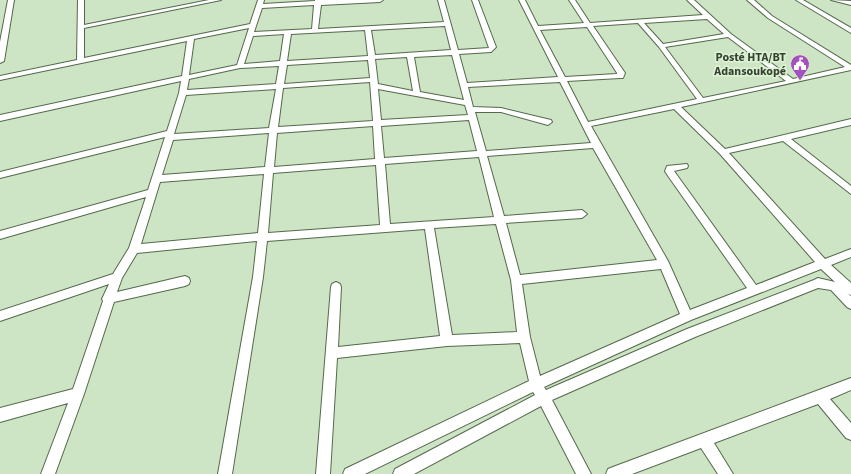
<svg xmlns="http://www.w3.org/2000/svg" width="851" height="474" font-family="'Source Sans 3',sans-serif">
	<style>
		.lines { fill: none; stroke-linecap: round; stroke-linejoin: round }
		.minor-casing { stroke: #54694c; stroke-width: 2 }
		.minor { fill: #fff; fill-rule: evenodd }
		.labels { text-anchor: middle; stroke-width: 3.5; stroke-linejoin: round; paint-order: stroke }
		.far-poi-label { font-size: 12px; font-weight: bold; fill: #363f32; stroke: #daf2d1; text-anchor: end }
	</style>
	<rect width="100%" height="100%" fill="#cde5c4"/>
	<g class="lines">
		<defs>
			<g id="minor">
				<path d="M8 0H14L4 61 0 63V42Z"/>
				<path d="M78 0H84V25L209 0H221L84 28V58L250 24 258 0H264L263 4 315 1V0H383L380 2 321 5 318 29 444 22 438 0H444L458 50 489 48 472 0H478L496 47 491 52 459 54 467 83 558 77 519 0H525L538 26 584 23 569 0H575L590 23 703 15 687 0H694L731 34 793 79 845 67 768 18 747 0H754L772 16 851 65V70L681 107 725 149 851 119V125L791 139 851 186V194L783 141 729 153 825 259 851 249V257L831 265 851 283V295L848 294 851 296V309L847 307 831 290 818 288 695 337 552 400 591 474H576L541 406 414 474H393L395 469 535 395 533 392 365 474H343L345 469 529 381 520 343 447 346 337 358 330 474H316L331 287 332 284 336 282 340 284 341 287 338 347 440 336 425 229 267 241 263 277 232 474H218L253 277 257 241 137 253 122 278 117 292 185 276 189 278 190 281 189 284 185 286 114 302 84 394 55 474H41L68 403 0 422V408L73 389 103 301 102 299 109 284 0 321V311L113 274 129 248 146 197 0 239V231L148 190 165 137 0 178V172L167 131 179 93 181 81 0 121V115L182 76 187 41 0 80V76L77 60ZM314 5 312 29 254 32 262 8ZM707 19 724 34 663 44 644 23ZM638 23 659 47 697 99 588 122 567 81 620 78H623L625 73 593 26ZM445 26 451 50 375 55 371 30ZM587 27 617 73V74L565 77 540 30ZM249 28 237 65 189 75 194 39ZM365 30 368 56 287 61 291 34ZM284 34 280 61 244 64 253 36ZM728 37 786 81 703 98 665 47ZM452 55 464 100 420 92 414 57ZM407 57 413 91 378 84 375 59ZM368 60 370 78 284 84 287 65ZM279 66 276 84 187 90 189 79 240 68ZM370 82 373 121 278 127 283 88ZM560 82 591 143 486 151 475 112H501L548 125 552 122 551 120 501 108 473 107 468 87ZM276 89 269 128 174 134 186 95ZM378 89 465 105 468 115 381 120ZM674 109 720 154 815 262 756 285 674 171 687 168 688 166 687 164 667 166 665 171 666 173 747 288 690 310 668 261 591 126ZM469 120 477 151 384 158 381 126ZM373 126 375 159 274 167 277 133ZM269 133 265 167 162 175 173 140ZM593 148 657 260 520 275 506 223 582 218 587 214 582 210 504 216 487 156ZM479 157 494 217 390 224 385 164ZM376 165 380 225 268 233 273 173ZM264 174 258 233 141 244 160 182ZM496 224 511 280 517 332 452 335 434 228ZM661 269 680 314 540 376 530 337 522 284ZM821 269 835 282 818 278 814 280 687 329 546 390 544 387 691 320Z"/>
				<path d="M796 0H803L851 28V33Z"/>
				<path d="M831 0 851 1V5Z"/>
				<path d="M851 378V390L830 399 851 423V440L846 438 818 404 714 443 733 474H718L701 448 632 474H606L608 469 613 467Z"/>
			</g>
		</defs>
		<use href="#minor" class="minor-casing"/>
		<use href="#minor" class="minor"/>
	</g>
	<defs>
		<symbol id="civic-pin" viewBox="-11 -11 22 30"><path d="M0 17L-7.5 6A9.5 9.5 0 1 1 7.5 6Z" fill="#a450be" stroke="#daf2d1"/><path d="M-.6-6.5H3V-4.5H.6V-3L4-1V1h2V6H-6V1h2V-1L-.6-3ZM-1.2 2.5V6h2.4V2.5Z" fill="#fff"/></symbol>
	</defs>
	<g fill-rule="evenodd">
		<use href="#civic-pin" x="789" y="53" width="22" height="30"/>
	</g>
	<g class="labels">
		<g class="far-poi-label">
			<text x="786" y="61">Posté HTA/BT<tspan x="786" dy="14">Adansoukopé</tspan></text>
		</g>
	</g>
</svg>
